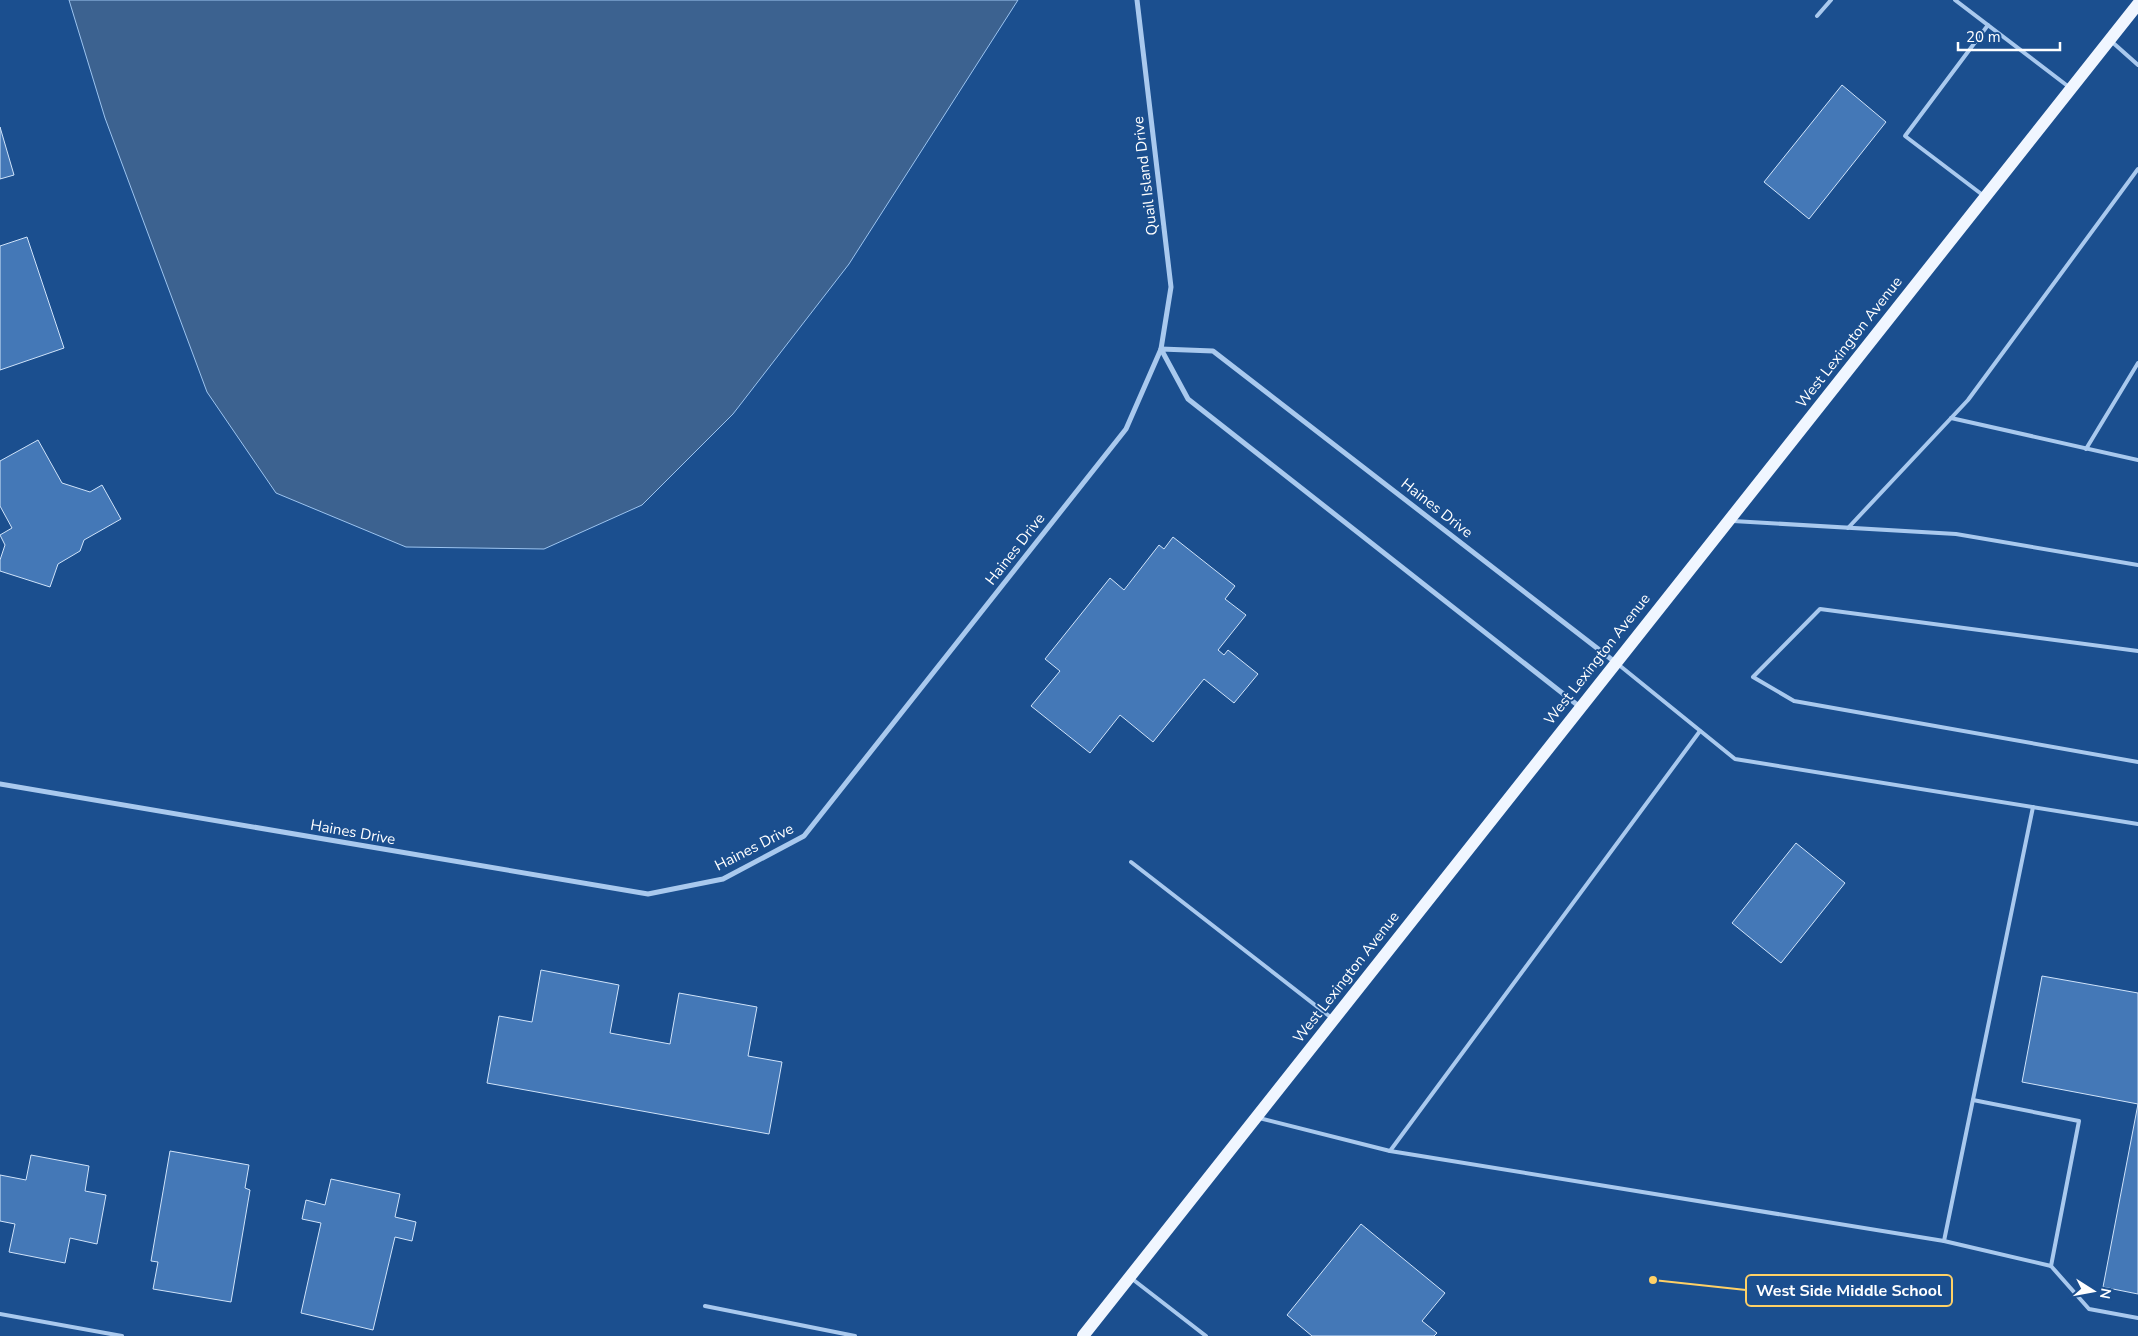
<svg xmlns="http://www.w3.org/2000/svg" width="2138" height="1336" font-family="'Nunito Sans',sans-serif">
	<style>
		.water { fill: #3c6290; stroke: #9cc4f0 }
		.building { fill: #4478b7; stroke: #cfe3fa }
		.lines { fill: none; stroke-linecap: round; stroke-linejoin: round }
		.lane { stroke: #a9c9ee; stroke-width: 4 }
		.street { stroke: #a9c9ee; stroke-width: 5 }
		.primary { stroke: #f0f6ff; stroke-width: 12 }
		.labels { text-anchor: middle; stroke-width: 4; stroke-linejoin: round; paint-order: stroke }
		.street-label { font-size: 15px; fill: #fff; stroke: #1b4f8f }
		.leader { fill: none; stroke: #ffd166; stroke-width: 2 }
		.callout-dot { fill: #ffd166; stroke: #1b4f8f; stroke-width: 2 }
		.callout { fill: #1b4f8f; stroke: #ffd166; stroke-width: 2 }
		.callout-label { font-size: 16px; text-anchor: middle; font-weight: bold; fill: #fff }
	</style>
	<rect width="100%" height="100%" fill="#1b4f8f"/>
	<path class="water" d="M69 0H1018L849 264 733 414 642 505 544 549 406 547 276 493 207 392 105 118Z"/>
	<g class="building">
		<path d="M1842 85 1886 122 1809 219 1764 182Z"/>
		<path d="M0 127 14 175 0 179Z"/>
		<path d="M27 237 64 348 0 370V246Z"/>
		<path d="M38 440 62 483 90 492 102 485 121 519 84 540 80 551 58 564 50 587 0 571V560L5 545 0 535 12 528 0 506V461Z"/>
		<path d="M1173 537 1235 586 1225 599 1246 615 1218 650 1224 655 1228 650 1258 674 1234 703 1204 679 1153 742 1120 715 1090 753 1031 706 1060 671 1045 659 1110 578 1124 590 1159 545 1164 549Z"/>
		<path d="M1796 843 1845 883 1781 963 1732 923Z"/>
		<path d="M541 970 619 985 610 1033 670 1044 679 993 757 1007 748 1056 782 1062 769 1134 487 1083 499 1016 532 1022Z"/>
		<path d="M2042 976 2138 993V1294L2103 1287 2138 1104 2022 1082Z"/>
		<path d="M170 1151 249 1165 245 1188 250 1190 231 1302 153 1289 158 1262 151 1261Z"/>
		<path d="M31 1155 89 1166 85 1191 106 1195 97 1244 70 1238 65 1263 9 1252 15 1224 0 1221V1175L26 1180Z"/>
		<path d="M331 1179 400 1194 395 1217 416 1222 412 1241 395 1237 373 1330 301 1313 321 1223 302 1219 306 1200 325 1205Z"/>
		<path d="M1361 1224 1445 1293 1422 1321 1437 1333 1434 1336H1312L1287 1315Z"/>
	</g>
	<g class="lines">
		<g class="lane">
			<path d="M1955 0 2069 87"/>
			<path d="M1817 16 1831 0"/>
			<path d="M2111 41 2138 65"/>
			<path d="M1984 196 1905 136 1988 25"/>
			<path d="M1951 418 2138 460"/>
			<path d="M2086 449 2138 363"/>
			<path d="M1733 521 1956 534 2138 565"/>
			<path d="M1848 528 1968 400 2138 169"/>
			<path d="M2138 651 1820 609 1753 677 1794 701 2138 762"/>
			<path d="M1619 665 1735 759 2138 824"/>
			<path d="M1131 862 1333 1019"/>
			<path d="M1973 1100 2079 1121 2051 1266"/>
			<path d="M1259 1118 1390 1151 1700 731"/>
			<path d="M1390 1151 1944 1241 2033 807"/>
			<path d="M1944 1241 2051 1266 2089 1309 2138 1318"/>
			<path d="M1131 1278 1206 1336"/>
			<path d="M705 1306 855 1336"/>
			<path d="M0 1314 122 1336"/>
		</g>
		<g class="street">
			<path d="M1580 707 1188 399 1161 349 1213 351 1615 662"/>
			<path d="M0 784 648 894 723 879 804 836 1126 429 1161 349 1171 287 1137 0"/>
		</g>
		<path class="primary" d="M1083 1336 2138 4"/>
	</g>
	<g class="labels">
		<g class="street-label">
			<text transform="translate(1145 176) rotate(-97)" y="5">Quail Island Drive</text>
			<text transform="translate(1849 342) rotate(-52)" y="5">West Lexington Avenue</text>
			<text transform="translate(1437 508) rotate(38)" y="5">Haines Drive</text>
			<text transform="translate(1015 549) rotate(-52)" y="5">Haines Drive</text>
			<text transform="translate(1597 659) rotate(-52)" y="5">West Lexington Avenue</text>
			<text transform="translate(353 832) rotate(10)" y="5">Haines Drive</text>
			<text transform="translate(754 847) rotate(-27)" y="5">Haines Drive</text>
			<text transform="translate(1346 977) rotate(-52)" y="5">West Lexington Avenue</text>
		</g>
	</g>
	<path class="leader" d="M1653 1280L1746 1290"/>
	<circle class="callout-dot" cx="1653" cy="1280" r="5"/>
	<rect class="callout" x="1746" y="1275" width="206" height="31" rx="5"/>
	<g class="callout-label">
		<text x="1849" y="1296">West Side Middle School</text>
	</g>
	<g transform="translate(2093 1291) rotate(101)" stroke="#1b4f8f" stroke-width="4" paint-order="stroke">
	<path d="M0-4L9 19L0 12L-9 19Z" fill="#ffffff"/>
	<text y="-8" font-size="14" font-weight="bold" text-anchor="middle" fill="#ffffff">N</text>
	</g>
	<path d="M1958 42v8h102v-8" fill="none" stroke="#ffffff" stroke-width="2.5"/>
	<text x="1966" y="42" font-size="15" fill="#ffffff" stroke="#1b4f8f" stroke-width="4" paint-order="stroke">20 m</text>
</svg>
